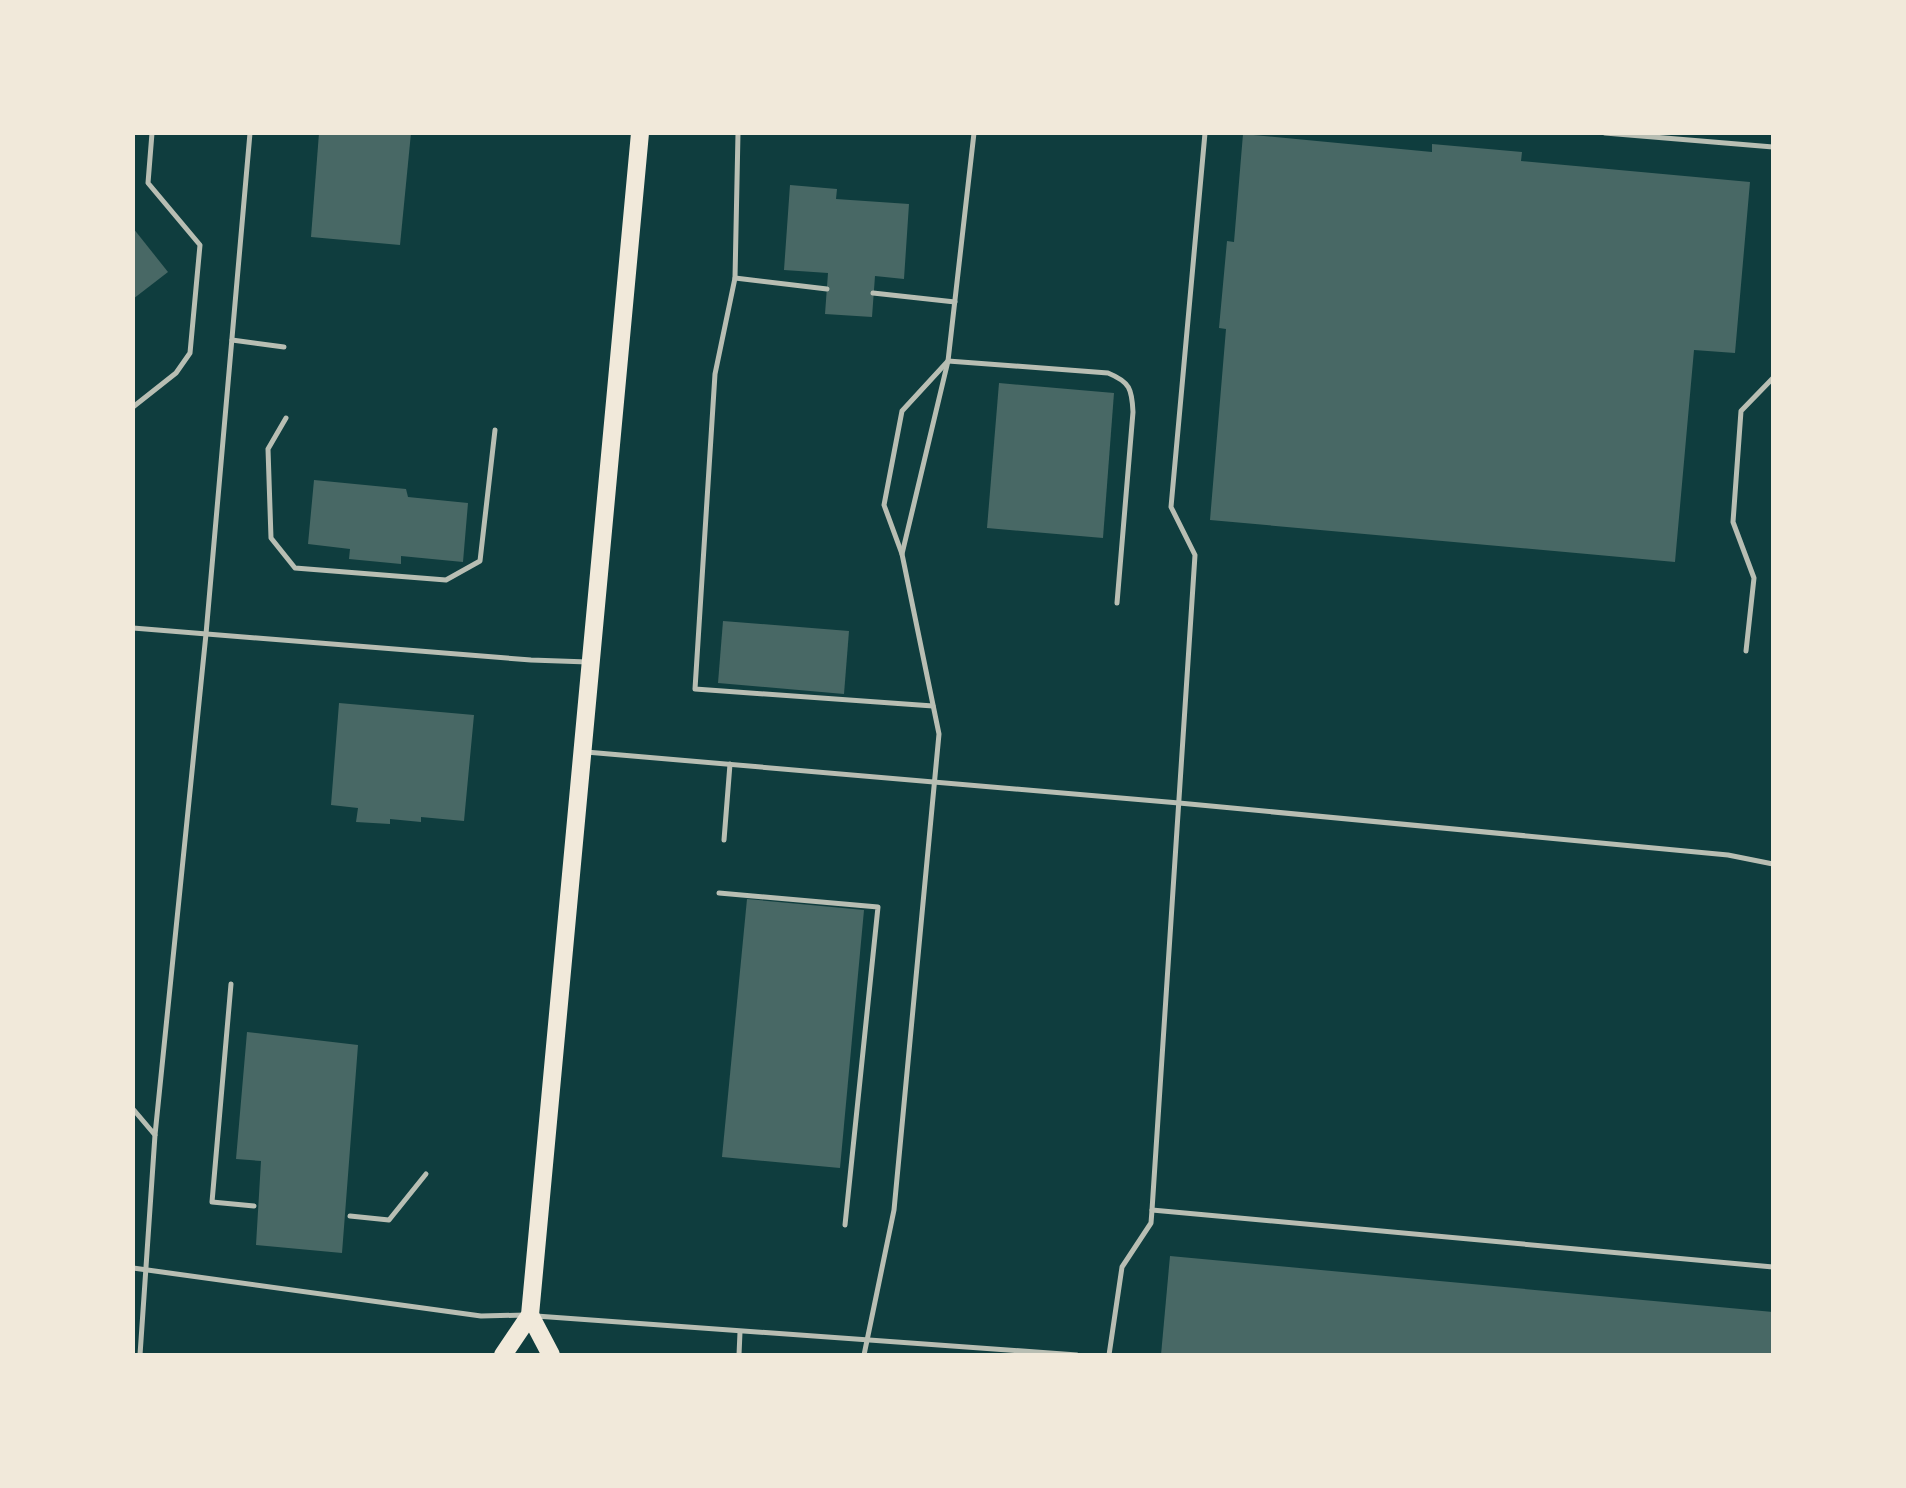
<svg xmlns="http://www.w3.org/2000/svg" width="1906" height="1488" font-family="Bitter,serif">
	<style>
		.building { fill: #486865 }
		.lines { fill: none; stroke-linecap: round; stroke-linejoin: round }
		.service { stroke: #b8beb3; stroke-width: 5 }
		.primary { stroke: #f1e9da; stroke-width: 18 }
	</style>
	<rect width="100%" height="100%" fill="#0f3d3e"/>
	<g class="building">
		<path d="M319 133H411L400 245 311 237Z"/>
		<path d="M1243 134 1432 152V144L1522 152 1521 161 1750 182 1735 353 1694 350 1675 562 1210 520 1226 329 1219 328 1227 241 1234 242Z"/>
		<path d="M790 185 837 189 836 199 909 204 904 279 875 276 872 317 825 314 828 273 784 270Z"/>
		<path d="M133 228 168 272 133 299Z"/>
		<path d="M999 383 1114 393 1103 538 987 528Z"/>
		<path d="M314 480 406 489 408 497 468 503 463 562 401 556V564L349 559 350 549 308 544Z"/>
		<path d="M723 621 849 631 844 694 718 683Z"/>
		<path d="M339 703 474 715 464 821 421 817V822L390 819V824L356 822 358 808 331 805Z"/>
		<path d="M747 899 864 910 840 1168 722 1157Z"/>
		<path d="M247 1032 358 1045 342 1253 256 1245 261 1161 236 1159Z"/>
		<path d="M1170 1256 1773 1312V1355H1161Z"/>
	</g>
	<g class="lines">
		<g class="service">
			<path d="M738 133 735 278 715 374 695 689 933 706"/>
			<path d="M1605 133 1773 147"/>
			<path d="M735 278 827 289"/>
			<path d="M873 293 955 302"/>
			<path d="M232 340 284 347"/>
			<path d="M948 361 1108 373C1130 382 1132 389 1133 412L1117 603"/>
			<path d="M133 407 176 373 190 353 200 245 148 183 152 133"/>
			<path d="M286 418 268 449 271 538 295 568 446 580 480 561 495 430"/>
			<path d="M902 554 948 361 974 133"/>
			<path d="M133 628 531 660 588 662"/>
			<path d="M1746 651 1754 578 1733 522 1741 411 1773 378"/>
			<path d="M586 752 1179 803 1728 855 1773 864"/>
			<path d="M724 840 730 764"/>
			<path d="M719 893 878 907 845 1225"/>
			<path d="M231 984 212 1202 254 1206"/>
			<path d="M133 1109 155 1135"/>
			<path d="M1152 1210 1773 1267"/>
			<path d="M350 1216 389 1220 426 1174"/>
			<path d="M133 1268 481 1316 526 1315"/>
			<path d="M536 1316 1077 1355"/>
			<path d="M140 1355 155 1135 206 634 250 133"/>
			<path d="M739 1355 740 1332"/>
			<path d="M864 1355 894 1210 939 734 902 554 884 505 902 411 948 361"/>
			<path d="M1109 1355 1122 1267 1151 1223 1152 1210 1195 555 1171 507 1205 133"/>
		</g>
		<g class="primary">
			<path d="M530 1315 551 1355"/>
			<path d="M503 1355 530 1315 640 133"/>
		</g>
	</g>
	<rect width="1906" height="1488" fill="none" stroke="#f1e9da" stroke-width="270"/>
</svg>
